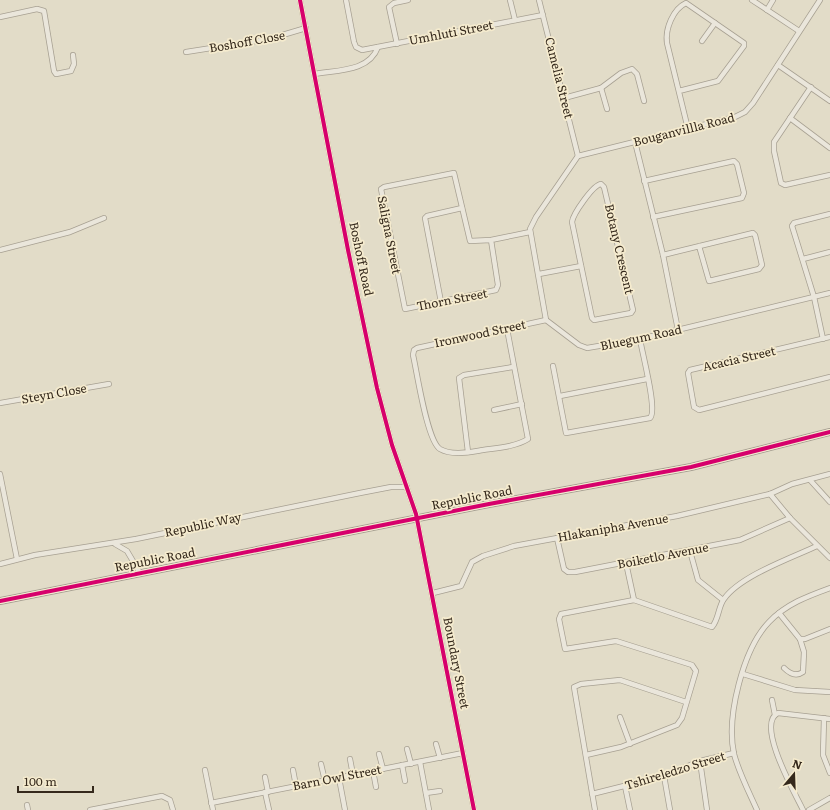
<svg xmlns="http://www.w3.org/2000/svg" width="830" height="810" font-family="Literata,serif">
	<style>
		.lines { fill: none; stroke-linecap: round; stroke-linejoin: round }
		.minor-casing { stroke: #a7a092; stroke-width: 6 }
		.tertiary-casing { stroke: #a7a092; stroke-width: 8 }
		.minor { stroke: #eae6db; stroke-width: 4.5 }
		.tertiary { stroke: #eae6db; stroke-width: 6 }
		.cycleway-casing { stroke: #f5ebce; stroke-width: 6 }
		.cycleway { stroke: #d6006c; stroke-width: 4 }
		.labels { text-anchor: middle; stroke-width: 3.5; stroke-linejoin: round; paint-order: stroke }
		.street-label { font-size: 12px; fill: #35291c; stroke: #f5ebce }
	</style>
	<rect width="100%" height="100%" fill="#e2dcc8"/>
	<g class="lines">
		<defs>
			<g id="minor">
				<path d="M300 0 348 250 377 388 392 445 416 514 474 810"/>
				<path d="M346 0 354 42 356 47 362 50 543 15"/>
				<path d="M510 0 515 20"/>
				<path d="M539 0 578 156"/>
				<path d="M752 0 799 31"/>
				<path d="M820 0 753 103 745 112 735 117 578 156 536 217 530 229 546 320 579 345 587 348 640 339 830 293"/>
				<path d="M767 10 773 0"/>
				<path d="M0 17 37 9 44 11 54 71 56 74 71 71 74 64 73 55"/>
				<path d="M702 41 715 23"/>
				<path d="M397 44 389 7 394 3 408 0"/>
				<path d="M186 52 269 39 306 28"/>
				<path d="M778 65 830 101"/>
				<path d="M315 74C337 70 369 72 378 47"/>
				<path d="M811 87 774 142V151L781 183 785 185 830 175"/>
				<path d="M601 88 607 109"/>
				<path d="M679 91 718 81 744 46V43L686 3C673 9 665 29 667 43L688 129"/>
				<path d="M564 98 601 88 621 73 632 69 637 74 644 101"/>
				<path d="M790 118 830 148"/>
				<path d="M635 142 663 255 678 330"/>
				<path d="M644 181 734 161 737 164 744 193 742 198 653 217"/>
				<path d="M601 184 604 187 633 310 631 313 594 320 592 318 572 222C573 214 593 185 601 184Z"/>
				<path d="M491 240 498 285 496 290 405 309 381 189 384 187 454 173 470 241 491 240 530 232"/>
				<path d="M0 250 70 232 104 218"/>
				<path d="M663 255 753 233 755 235 762 265 759 269 709 281 699 246"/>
				<path d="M803 259 830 252"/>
				<path d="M539 274 581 266"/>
				<path d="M441 302 425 218 427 216 462 208"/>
				<path d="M507 329 528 439C515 447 497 448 483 450 470 452 452 456 440 449 427 441 417 372 413 355L414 350 417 348 546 320"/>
				<path d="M830 337 690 370 688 373 694 407 699 410 830 377"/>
				<path d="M823 339 814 297 792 226 794 223 830 214"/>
				<path d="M553 366 566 433 650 418C658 411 642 353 640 339"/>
				<path d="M560 396 647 379"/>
				<path d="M0 403 109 384"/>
				<path d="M494 410 522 404"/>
				<path d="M468 452 459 378 464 375 513 367"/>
				<path d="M0 474 17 559"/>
				<path d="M810 480 830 502"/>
				<path d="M770 494 790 518 830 558"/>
				<path d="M557 538 564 569 568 572H575L740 540 790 518"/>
				<path d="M115 544 127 551 140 573"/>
				<path d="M690 551 698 580 723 600"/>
				<path d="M626 563 634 600"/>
				<path d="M0 564 35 555 136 539 360 493 391 487H407"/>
				<path d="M433 593 461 586 472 562 483 556 514 546 677 516 770 494 792 484 830 474"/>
				<path d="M779 613 800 639H805L830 629"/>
				<path d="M784 668C789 673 796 677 803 672L804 652 800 639"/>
				<path d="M743 674 795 690 830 692"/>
				<path d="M772 700 775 715"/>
				<path d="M620 717 630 744"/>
				<path d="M824 718 823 755 830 773"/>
				<path d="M436 744 440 758"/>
				<path d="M407 749 411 764"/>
				<path d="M379 754 383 769"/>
				<path d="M586 755 621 747 677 725 682 718 696 671 692 665 616 641 565 649 559 619 561 614 634 600 712 627C719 619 718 607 724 599 740 576 791 558 817 546"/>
				<path d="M350 759 353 775"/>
				<path d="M700 761 707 810"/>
				<path d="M420 762 429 810"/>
				<path d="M321 764 325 781"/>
				<path d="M402 765 405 781"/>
				<path d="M205 770 213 810"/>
				<path d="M293 770 296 786"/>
				<path d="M373 771 376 787"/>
				<path d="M664 776 670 810"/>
				<path d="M265 777 268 792"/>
				<path d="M339 778 345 810"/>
				<path d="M625 786 630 810"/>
				<path d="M265 792 269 810"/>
				<path d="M426 793 440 791"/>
				<path d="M592 794 664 776 700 761 734 753"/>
				<path d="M211 803 463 753"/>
				<path d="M27 805 28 810"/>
				<path d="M90 810 162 796 170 800 173 810"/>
				<path d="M595 810 574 687 581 684 620 680 686 702"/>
				<path d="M757 810C749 792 739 773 734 754 726 717 743 649 769 622 786 604 808 596 830 588"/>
				<path d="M803 810C796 795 755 724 778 713L830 719"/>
				<path d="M809 810 830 798"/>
			</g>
			<path id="tertiary" d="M0 601 489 504 691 467 830 432"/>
		</defs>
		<use href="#minor" class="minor-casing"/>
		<use href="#tertiary" class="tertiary-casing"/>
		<use href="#minor" class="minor"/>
		<use href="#tertiary" class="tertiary"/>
		<defs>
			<g id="cycleway">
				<path d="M300 0 348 250 377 388 392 445 416 514 474 810"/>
				<path d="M0 601 489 504 691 467 830 432"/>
			</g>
		</defs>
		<use href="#cycleway" class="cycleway-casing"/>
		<use href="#cycleway" class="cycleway"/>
	</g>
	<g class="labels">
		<g class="street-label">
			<text transform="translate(451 33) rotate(-11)" y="4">Umhluti Street</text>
			<text transform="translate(247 42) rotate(-10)" y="4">Boshoff Close</text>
			<text transform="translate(559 78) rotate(76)" y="4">Camelia Street</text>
			<text transform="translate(684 130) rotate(-14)" y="4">Bouganvillla Road</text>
			<text transform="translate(389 235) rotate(79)" y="4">Saligna Street</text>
			<text transform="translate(619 249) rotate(77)" y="4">Botany Crescent</text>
			<text transform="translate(361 259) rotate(78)" y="4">Boshoff Road</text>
			<text transform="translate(452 300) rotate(-11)" y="4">Thorn Street</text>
			<text transform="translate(480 334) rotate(-12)" y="4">Ironwood Street</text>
			<text transform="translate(641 338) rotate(-12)" y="4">Bluegum Road</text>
			<text transform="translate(739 359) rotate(-13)" y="4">Acacia Street</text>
			<text transform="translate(54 394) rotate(-10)" y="4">Steyn Close</text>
			<text transform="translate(472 498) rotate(-11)" y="4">Republic Road</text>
			<text transform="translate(203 525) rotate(-12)" y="4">Republic Way</text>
			<text transform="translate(613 528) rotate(-10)" y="4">Hlakanipha Avenue</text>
			<text transform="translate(663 556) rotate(-11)" y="4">Boiketlo Avenue</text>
			<text transform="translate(155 560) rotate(-11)" y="4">Republic Road</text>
			<text transform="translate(456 663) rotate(79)" y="4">Boundary Street</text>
			<text transform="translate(675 771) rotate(-17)" y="4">Tshireledzo Street</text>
			<text transform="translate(337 778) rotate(-11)" y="4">Barn Owl Street</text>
		</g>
	</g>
	<g transform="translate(794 774) rotate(19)" stroke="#f5ebce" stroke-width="3" paint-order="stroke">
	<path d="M0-3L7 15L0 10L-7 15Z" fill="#35291c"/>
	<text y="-6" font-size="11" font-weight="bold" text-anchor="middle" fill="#35291c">N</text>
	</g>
	<path d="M18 786v6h75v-6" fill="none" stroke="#35291c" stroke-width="2"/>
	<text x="24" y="786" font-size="12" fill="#35291c" stroke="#f5ebce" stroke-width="3" paint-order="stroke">100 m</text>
</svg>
